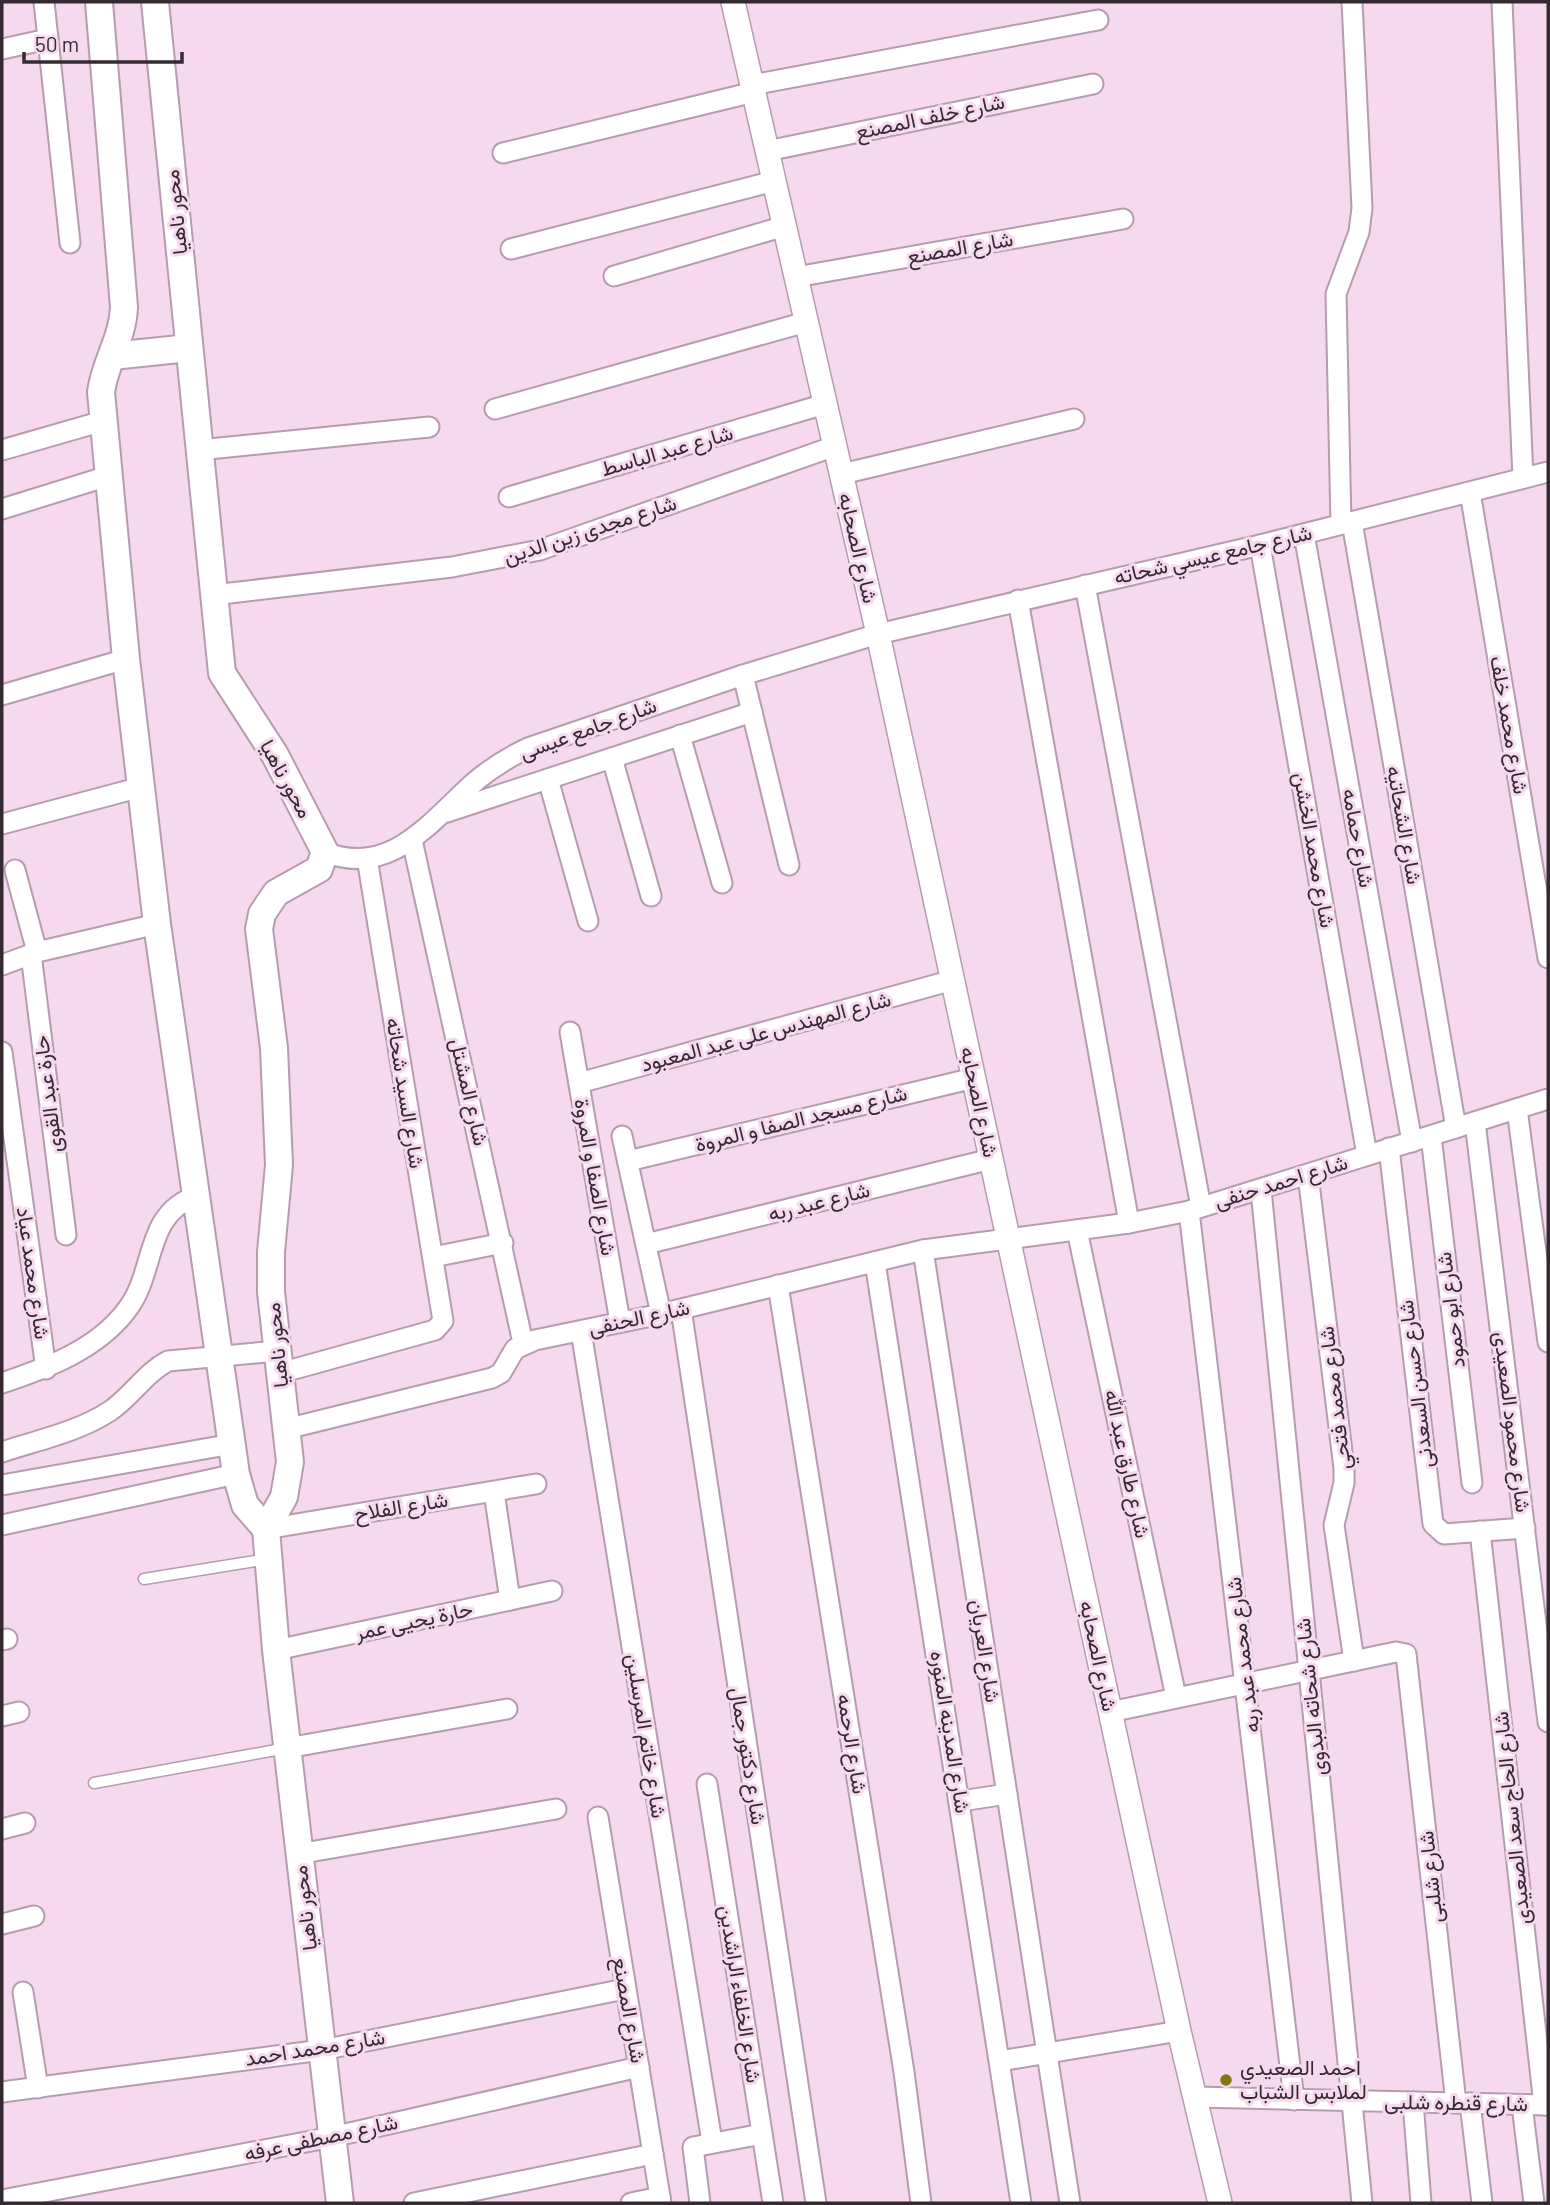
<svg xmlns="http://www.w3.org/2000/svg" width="1550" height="2205" font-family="Barlow,Vazirmatn,sans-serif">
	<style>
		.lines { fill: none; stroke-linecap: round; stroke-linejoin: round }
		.service-casing { stroke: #b79baf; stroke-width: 13 }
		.minor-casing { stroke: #b79baf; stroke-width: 23 }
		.tertiary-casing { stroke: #b79baf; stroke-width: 26 }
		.secondary-casing { stroke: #b79baf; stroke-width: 30 }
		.service { stroke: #fff; stroke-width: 10 }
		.minor { stroke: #fff; stroke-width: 19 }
		.tertiary { stroke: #fff; stroke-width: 23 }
		.secondary { stroke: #fff; stroke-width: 26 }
		.poi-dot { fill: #827619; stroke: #f7d9ef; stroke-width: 2.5 }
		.labels { text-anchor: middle; stroke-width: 6; stroke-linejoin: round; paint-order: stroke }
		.street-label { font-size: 21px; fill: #352a32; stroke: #f7d9ef }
		.poi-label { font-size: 21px; fill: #352a32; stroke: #f7d9ef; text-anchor: start }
	</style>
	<rect width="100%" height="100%" fill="#f7d9ef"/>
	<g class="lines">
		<defs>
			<g id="service">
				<path d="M144 1579 268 1559"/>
				<path d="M94 1783 287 1748"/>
			</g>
			<g id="minor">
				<path d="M44 2 70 243"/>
				<path d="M1502 2 1523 478"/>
				<path d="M2 49 48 39"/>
				<path d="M752 85 1098 20"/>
				<path d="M767 151 1093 84"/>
				<path d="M503 153 754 92"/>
				<path d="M511 249 774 181"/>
				<path d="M614 276 785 226"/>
				<path d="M796 277 1123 219"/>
				<path d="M495 409 806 322"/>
				<path d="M2 450 103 421"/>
				<path d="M199 450 429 427"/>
				<path d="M842 474 1074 419"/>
				<path d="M1470 492 1548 958"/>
				<path d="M509 497 825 404"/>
				<path d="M2 509 108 476"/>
				<path d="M1352 522 1456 1128"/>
				<path d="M1341 524 1336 294 1359 232 1362 208 1352 2"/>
				<path d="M1304 534 1412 1142"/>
				<path d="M1260 545 1367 1155"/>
				<path d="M1085 585 1201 1207"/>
				<path d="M213 595 452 567 540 550 835 446"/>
				<path d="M1018 600 1129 1223"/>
				<path d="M743 675 789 865"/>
				<path d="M2 695 126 659"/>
				<path d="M680 735 722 883"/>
				<path d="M612 758 651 896"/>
				<path d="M548 779 588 921"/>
				<path d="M447 812 752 712"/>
				<path d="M2 824 141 787"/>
				<path d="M412 840 523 1343"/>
				<path d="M325 852C392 879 433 818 477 780 493 767 509 757 528 748L743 675 878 634 1260 545 1548 472"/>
				<path d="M15 870 37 952"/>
				<path d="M31 954 66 1235"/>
				<path d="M2 965 37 952 157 924"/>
				<path d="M570 1032 620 1322"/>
				<path d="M2 1052 46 1369"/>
				<path d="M579 1083 953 980"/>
				<path d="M1517 1109 1548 1342"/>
				<path d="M1475 1122 1548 1722"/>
				<path d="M622 1136 661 1314"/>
				<path d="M1431 1136 1472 1483"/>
				<path d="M1389 1148 1433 1524 1444 1534 1525 1528"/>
				<path d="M628 1161 974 1078"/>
				<path d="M1308 1175 1344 1468V1483L1334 1525 1354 1661"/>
				<path d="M1261 1190 1362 2203"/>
				<path d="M1189 1211 1294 2100"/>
				<path d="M1077 1230 1176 1697"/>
				<path d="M646 1244 991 1159"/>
				<path d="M923 1250 1070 2203"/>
				<path d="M433 1257 503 1243"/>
				<path d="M875 1262 1021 2203"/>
				<path d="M778 1285 904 2072 921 2203"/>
				<path d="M681 1309 816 2203"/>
				<path d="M581 1331 712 2142"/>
				<path d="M280 1373 435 1330 443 1321 367 858"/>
				<path d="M2 1383C47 1368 96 1350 126 1311 157 1272 143 1215 196 1196"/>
				<path d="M286 1429 492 1378 501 1373 515 1349 535 1340 661 1314 923 1250 1129 1223 1189 1211 1548 1099"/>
				<path d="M2 1452C38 1440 78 1432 110 1411 132 1396 145 1373 168 1361L277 1351"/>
				<path d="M2 1485 232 1444"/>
				<path d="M494 1492 510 1600"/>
				<path d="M2 1525 236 1474"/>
				<path d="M266 1529 536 1484"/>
				<path d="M1480 1531 1544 2105"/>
				<path d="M2 1640 7 1639"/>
				<path d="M276 1650 552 1591"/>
				<path d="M1110 1712 1396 1652 1406 1654 1456 2103"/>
				<path d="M2 1716 19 1712"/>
				<path d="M287 1748 507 1709"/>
				<path d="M707 1784 773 2203"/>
				<path d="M961 1801 1007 1794"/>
				<path d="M598 1817 661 2203"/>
				<path d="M2 1829 25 1823"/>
				<path d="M298 1854 556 1809"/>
				<path d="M2 1924 34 1916"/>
				<path d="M23 1992 38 2088"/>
				<path d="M1000 2061 1179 2031"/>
				<path d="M2 2092 322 2050 625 1989"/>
				<path d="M1195 2097 1548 2105"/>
				<path d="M1413 2102 1421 2203"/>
				<path d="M1470 2103 1482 2203"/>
				<path d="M1522 2105 1534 2203"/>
				<path d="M2 2200 332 2137 639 2067"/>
				<path d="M414 2203 653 2154"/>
				<path d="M631 2203 660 2197"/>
				<path d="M700 2203 693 2147 762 2134"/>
			</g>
			<path id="tertiary" d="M733 2 878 634 1179 2031 1220 2203"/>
			<g id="secondary">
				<path d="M99 2 124 307C123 338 105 362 101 392L126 659 157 924 236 1474 245 1505 266 1529"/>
				<path d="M155 2 222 673 275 755 325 852 319 869 276 893 262 914 259 929 274 1048 279 1165 271 1252V1292L290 1462 284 1497 266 1529 276 1650 340 2203"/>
				<path d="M112 356 189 348"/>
			</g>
		</defs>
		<use href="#service" class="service-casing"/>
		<use href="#minor" class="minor-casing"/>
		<use href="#tertiary" class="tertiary-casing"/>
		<use href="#secondary" class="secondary-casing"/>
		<use href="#service" class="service"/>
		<use href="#minor" class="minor"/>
		<use href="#tertiary" class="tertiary"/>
		<use href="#secondary" class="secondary"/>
	</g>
	<circle class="poi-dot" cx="1226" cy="2080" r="7"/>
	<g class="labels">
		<g class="street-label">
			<text transform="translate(930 117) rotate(-12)" y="7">شارع خلف المصنع</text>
			<text transform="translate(176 212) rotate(-96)" y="7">محور ناهيا</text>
			<text transform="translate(960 248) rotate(-10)" y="7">شارع المصنع</text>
			<text transform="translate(667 451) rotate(-16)" y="7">شارع عبد الباسط</text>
			<text transform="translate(590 530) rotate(-18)" y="7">شارع مجدى زين الدين</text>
			<text transform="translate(858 548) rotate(77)" y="7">شارع الصحابه</text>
			<text transform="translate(1213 555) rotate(-13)" y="7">شارع جامع عيسي شحاته</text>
			<text transform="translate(1509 725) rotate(80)" y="7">شارع محمد خلف</text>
			<text transform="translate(588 729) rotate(-20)" y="7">شارع جامع عيسى</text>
			<text transform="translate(286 779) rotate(61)" y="7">محور ناهيا</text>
			<text transform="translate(1404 825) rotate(80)" y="7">شارع الشحاتيه</text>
			<text transform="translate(1358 838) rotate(80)" y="7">شارع حمامه</text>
			<text transform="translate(1314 850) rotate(80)" y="7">شارع محمد الخشن</text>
			<text transform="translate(766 1032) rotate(-15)" y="7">شارع المهندس على عبد المعبود</text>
			<text transform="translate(469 1092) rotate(77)" y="7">شارع المشتل</text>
			<text transform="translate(405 1093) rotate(81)" y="7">شارع السيد شحاته</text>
			<text transform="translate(48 1094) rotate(-97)" y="7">حارة عبد القوى</text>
			<text transform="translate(979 1102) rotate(78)" y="7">شارع الصحابه</text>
			<text transform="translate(801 1119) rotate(-14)" y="7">شارع مسجد الصفا و المروة</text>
			<text transform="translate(595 1177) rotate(80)" y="7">شارع الصفا و المروة</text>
			<text transform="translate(1281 1182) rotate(-17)" y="7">شارع احمد حنفى</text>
			<text transform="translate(819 1202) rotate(-14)" y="7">شارع عبد ربه</text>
			<text transform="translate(33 1273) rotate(82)" y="7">شارع محمد عياد</text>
			<text transform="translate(1451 1310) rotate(-97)" y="7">شارع ابو حمود</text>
			<text transform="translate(639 1318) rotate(-12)" y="7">شارع الحنفى</text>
			<text transform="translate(277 1345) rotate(-96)" y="7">محور ناهيا</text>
			<text transform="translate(1416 1384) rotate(-97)" y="7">شارع حسن السعدنى</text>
			<text transform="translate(1335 1398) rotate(-97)" y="7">شارع محمد فتحي</text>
			<text transform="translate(1512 1422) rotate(83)" y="7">شارع محمود الصعيدى</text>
			<text transform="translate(1127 1464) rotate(78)" y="7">شارع طارق عبد الله</text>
			<text transform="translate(401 1507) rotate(-9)" y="7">شارع الفلاح</text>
			<text transform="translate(414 1621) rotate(-12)" y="7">حارة يحيى عمر</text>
			<text transform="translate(985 1651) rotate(81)" y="7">شارع العريان</text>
			<text transform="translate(1243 1655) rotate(-97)" y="7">شارع محمد عبد ربه</text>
			<text transform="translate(1098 1656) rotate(78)" y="7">شارع الصحابه</text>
			<text transform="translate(1311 1697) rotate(-96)" y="7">شارع شحاته البدوى</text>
			<text transform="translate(950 1732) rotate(81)" y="7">شارع المدينه المنوره</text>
			<text transform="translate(646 1736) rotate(81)" y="7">شارع خاتم المرسلين</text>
			<text transform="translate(852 1744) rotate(81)" y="7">شارع الرحمه</text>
			<text transform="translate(748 1756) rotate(81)" y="7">شارع دكتور جمال</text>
			<text transform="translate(1512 1818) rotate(-96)" y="7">شارع الحاج سعد الصعيدى</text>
			<text transform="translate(1431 1877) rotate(-96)" y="7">شارع شلبى</text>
			<text transform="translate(305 1908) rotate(-97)" y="7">محور ناهيا</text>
			<text transform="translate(740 1994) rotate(81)" y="7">شارع الخلفاء الراشدين</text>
			<text transform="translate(629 2010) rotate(80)" y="7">شارع المصنع</text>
			<text transform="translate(315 2048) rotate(-9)" y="7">شارع محمد احمد</text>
			<text transform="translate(1456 2103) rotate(1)" y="7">شارع قنطره شلبى</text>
			<text transform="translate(321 2138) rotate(-12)" y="7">شارع مصطفى عرفه</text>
		</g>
		<g class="poi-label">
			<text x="1240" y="2075">احمد الصعيدي<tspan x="1240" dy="24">لملابس الشباب</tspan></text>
		</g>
	</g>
	<rect width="1550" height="2205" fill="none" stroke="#352a32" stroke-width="7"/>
	<path d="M24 52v10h158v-10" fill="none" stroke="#352a32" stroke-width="3.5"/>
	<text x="35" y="52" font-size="21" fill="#352a32" stroke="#f7d9ef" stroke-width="5" paint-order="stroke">50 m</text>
</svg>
